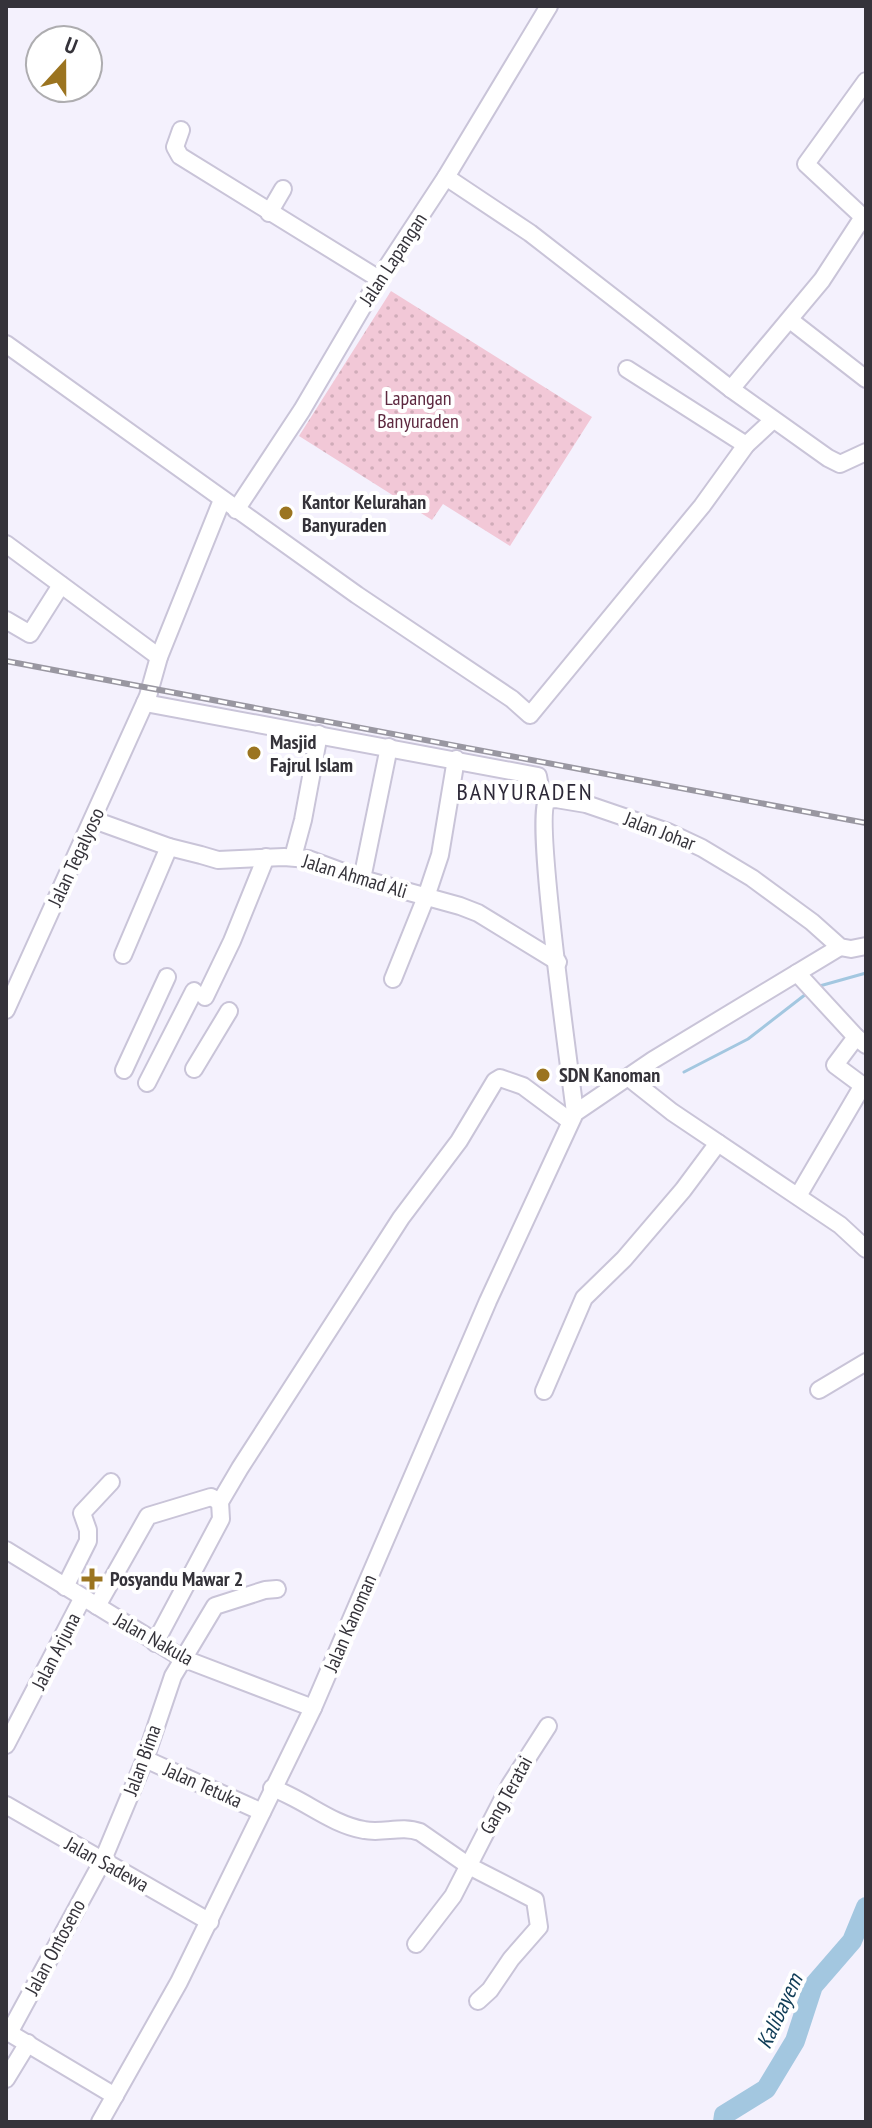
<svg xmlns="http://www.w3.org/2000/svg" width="872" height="2128" font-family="'PT Sans Narrow',sans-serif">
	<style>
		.park { fill: url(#park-dots) }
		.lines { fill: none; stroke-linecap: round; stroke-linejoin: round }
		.stream { stroke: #a3c7e0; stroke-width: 3 }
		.river { stroke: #a3c7e0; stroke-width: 20 }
		.minor-casing { stroke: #c9c4d8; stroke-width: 20 }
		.minor { stroke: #fff; stroke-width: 16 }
		.rail-casing { stroke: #9997a1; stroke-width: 6 }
		.rail { stroke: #fff; stroke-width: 3; stroke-dasharray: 9; stroke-linecap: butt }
		.poi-dot { fill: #9b7420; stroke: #fff; stroke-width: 3 }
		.labels { text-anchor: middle; stroke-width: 8; stroke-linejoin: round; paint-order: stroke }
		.street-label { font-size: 20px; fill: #35333a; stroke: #fff }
		.park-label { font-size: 20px; fill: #5e2940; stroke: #fff }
		.poi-label { font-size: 20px; font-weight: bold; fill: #35333a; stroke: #fff; text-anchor: start }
		.water-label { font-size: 22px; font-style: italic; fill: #0e3b55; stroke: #fff }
		.quarter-label { font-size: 24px; letter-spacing: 2px; fill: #2d2938; stroke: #fff }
	</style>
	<defs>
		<pattern id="park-dots" width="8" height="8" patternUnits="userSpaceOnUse" patternTransform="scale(2)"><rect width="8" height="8" fill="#f2c8d7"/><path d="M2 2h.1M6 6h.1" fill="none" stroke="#d0acb9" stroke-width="1.8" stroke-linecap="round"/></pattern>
	</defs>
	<rect width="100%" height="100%" fill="#f4f1fd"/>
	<path class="park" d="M391 291 592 417 510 546 443 504 432 520 299 436Z"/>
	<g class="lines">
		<g class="stream">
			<path d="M816 987 866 973"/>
			<path d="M684 1072 748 1039 806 994"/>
		</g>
		<path class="river" d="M723 2122 724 2115 766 2089 795 2041 813 1986 852 1941 866 1907"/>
		<defs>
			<g id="minor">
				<path d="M181 130 175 147 180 156 379 279"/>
				<path d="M446 177 530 233 731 389 828 458 840 464 866 452"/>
				<path d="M269 213 283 189"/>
				<path d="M790 320 866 379"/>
				<path d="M6 344 357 595 512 699 530 715 702 506 746 445 773 420"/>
				<path d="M627 369 746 445"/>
				<path d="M731 389 822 280 863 217 806 164 866 81"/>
				<path d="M236 510 302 410 379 279 446 177 549 6"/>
				<path d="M6 544 159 657"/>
				<path d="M6 620 30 634 61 585"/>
				<path d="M145 703 538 776 540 787 547 800"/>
				<path d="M94 820 169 847 201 855 218 860 284 857 308 859 362 879 460 906 478 913 558 962"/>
				<path d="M293 857 303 820 319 734"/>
				<path d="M362 879 389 747"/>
				<path d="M123 955 169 847"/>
				<path d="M797 973 856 1037"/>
				<path d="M393 979 426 897 440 855 456 759"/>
				<path d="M205 997 232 941 266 857"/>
				<path d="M6 1010 148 696 159 657 222 500"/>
				<path d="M866 1045 856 1037 835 1065 866 1088"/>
				<path d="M194 1069 229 1011"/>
				<path d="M124 1070 167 977"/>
				<path d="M629 1078 672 1112 840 1225 866 1249"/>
				<path d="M147 1083 194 991"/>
				<path d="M575 1113C570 1070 534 820 547 800L556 799 586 804 668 832 702 848 752 878 812 922 840 947 851 949 866 946"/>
				<path d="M798 1196 863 1085"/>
				<path d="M819 1390 866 1362"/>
				<path d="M544 1391 584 1298 624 1259 683 1190 718 1143"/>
				<path d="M6 1550 182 1658 313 1708"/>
				<path d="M65 1587 88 1541V1530L82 1513 111 1482"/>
				<path d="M97 1606 148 1516 211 1497 220 1502"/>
				<path d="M155 1643 221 1519 220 1502 240 1468 401 1218 459 1141 495 1081 500 1078 523 1086 570 1121"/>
				<path d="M6 1745 82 1599"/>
				<path d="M145 1759 262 1812"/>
				<path d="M272 1788C304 1799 330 1824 364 1830 383 1834 401 1825 420 1832L469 1866 535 1900 539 1927 511 1959 490 1990 478 2001"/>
				<path d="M6 1805 210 1922"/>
				<path d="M416 1944 453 1896 510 1785 548 1726"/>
				<path d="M6 2031 115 2096"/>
				<path d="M9 2033 102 1862 145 1759 173 1676 215 1606 265 1590 277 1589"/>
				<path d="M6 2079 28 2043"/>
				<path d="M100 2122 179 1982 313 1708 488 1301 575 1113 653 1060 840 947"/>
			</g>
		</defs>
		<use href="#minor" class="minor-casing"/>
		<use href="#minor" class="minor"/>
		<defs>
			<path id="rail" d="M6 661 866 823"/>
		</defs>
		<use href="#rail" class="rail-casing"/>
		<use href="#rail" class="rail"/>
	</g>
	<g class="poi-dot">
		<circle cx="286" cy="513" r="8"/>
		<circle cx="254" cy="753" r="8"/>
		<circle cx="543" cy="1075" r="8"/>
		<path d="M88 1567h8v8h8v8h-8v8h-8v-8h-8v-8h8z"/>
	</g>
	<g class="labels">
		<g class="street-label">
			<text transform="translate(393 259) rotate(-57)" y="7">Jalan Lapangan</text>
			<text transform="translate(660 831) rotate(21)" y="7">Jalan Johar</text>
			<text transform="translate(76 857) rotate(-65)" y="7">Jalan Tegalyoso</text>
			<text transform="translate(355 876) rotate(17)" y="7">Jalan Ahmad Ali</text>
			<text transform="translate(350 1623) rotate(-67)" y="7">Jalan Kanoman</text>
			<text transform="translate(154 1639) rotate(29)" y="7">Jalan Nakula</text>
			<text transform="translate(56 1651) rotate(-63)" y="7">Jalan Arjuna</text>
			<text transform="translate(142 1760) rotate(-70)" y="7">Jalan Bima</text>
			<text transform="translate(203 1785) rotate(24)" y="7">Jalan Tetuka</text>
			<text transform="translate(506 1795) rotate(-61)" y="7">Gang Teratai</text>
			<text transform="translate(107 1864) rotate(29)" y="7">Jalan Sadewa</text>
			<text transform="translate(55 1947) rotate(-62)" y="7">Jalan Ontoseno</text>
		</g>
		<g class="park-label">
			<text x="418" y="405">Lapangan<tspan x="418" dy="23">Banyuraden</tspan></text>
		</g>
		<g class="poi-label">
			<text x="302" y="509">Kantor Kelurahan<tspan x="302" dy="23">Banyuraden</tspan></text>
			<text x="270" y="749">Masjid<tspan x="270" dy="23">Fajrul Islam</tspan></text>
			<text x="559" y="1082">SDN Kanoman</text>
			<text x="110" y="1586">Posyandu Mawar 2</text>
		</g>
		<g class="water-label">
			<text transform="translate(779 2011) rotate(-65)" y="8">Kalibayem</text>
		</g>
		<g class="quarter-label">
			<text x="525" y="800">BANYURADEN</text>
		</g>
	</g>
	<rect width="872" height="2128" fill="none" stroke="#35333a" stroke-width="16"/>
	<g transform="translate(64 64) rotate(21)"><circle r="38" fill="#ffffff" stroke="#aeadb0" stroke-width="2"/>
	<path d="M0-6L14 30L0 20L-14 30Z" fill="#9b7420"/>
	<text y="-12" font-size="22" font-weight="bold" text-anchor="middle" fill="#35333a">U</text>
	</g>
</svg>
